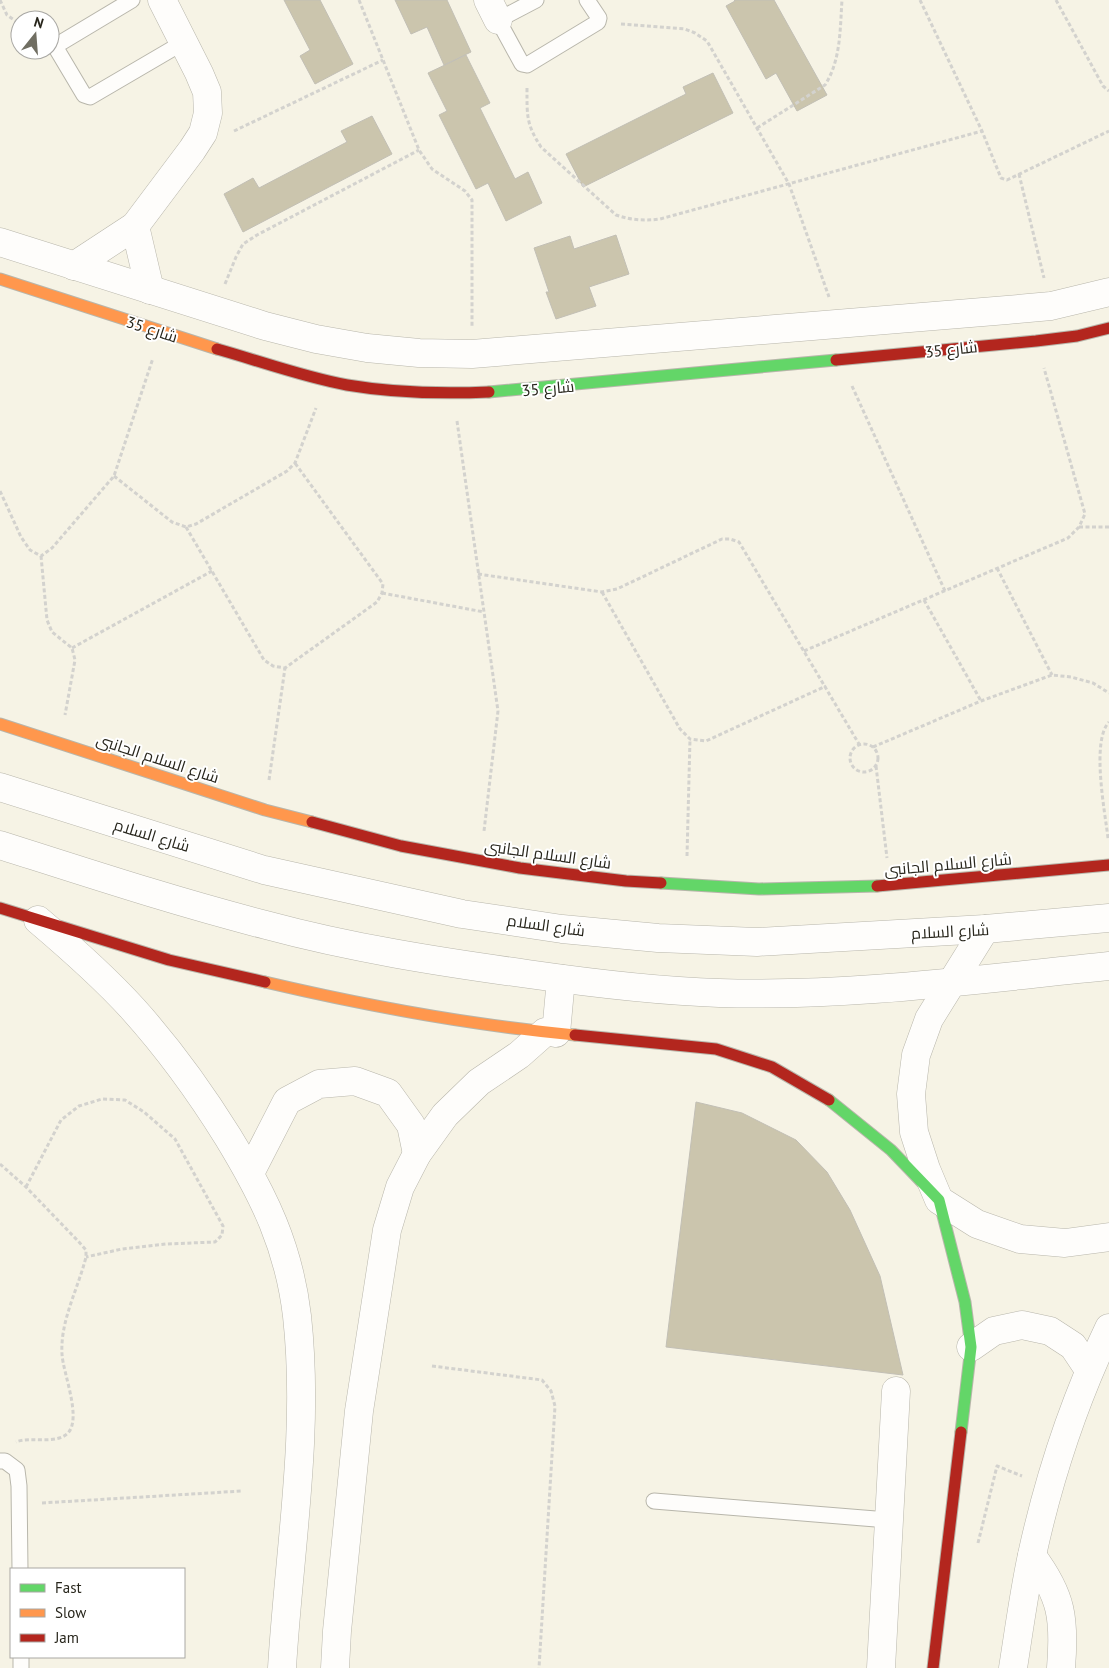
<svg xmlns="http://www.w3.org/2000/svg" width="1109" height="1668" font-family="'PT Sans',Cairo,sans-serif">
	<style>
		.building { fill: #cbc5ad; stroke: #c2bfb5 }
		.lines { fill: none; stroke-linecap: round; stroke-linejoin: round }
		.lane-casing { stroke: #b8b6ab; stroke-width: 17 }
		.street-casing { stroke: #b8b6ab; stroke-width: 29 }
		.fast-casing { stroke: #b8b6ab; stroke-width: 13 }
		.slow-casing { stroke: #b8b6ab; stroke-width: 13 }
		.jam-casing { stroke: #b8b6ab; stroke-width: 13 }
		.path { stroke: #d3d2ce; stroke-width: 3; stroke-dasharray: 4 2.5; stroke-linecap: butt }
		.lane { stroke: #fefdfb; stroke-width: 15 }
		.street { stroke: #fefdfb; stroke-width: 28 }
		.fast { stroke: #63d668; stroke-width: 11 }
		.slow { stroke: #ff974d; stroke-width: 11 }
		.jam { stroke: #b3261e; stroke-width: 11 }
		.labels { text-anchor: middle; stroke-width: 4; stroke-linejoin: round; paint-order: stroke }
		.street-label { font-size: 16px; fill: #28261c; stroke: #fff }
	</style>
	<rect width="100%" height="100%" fill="#f6f3e5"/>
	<g class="building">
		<path d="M284 0H320L353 64 315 84 300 56 310 50Z"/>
		<path d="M395 0H447L471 52 444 65 427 27 411 34Z"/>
		<path d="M734 0H774L827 95 797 111 776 73 766 79 726 6 735 1Z"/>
		<path d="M466 55 490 103 480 108 515 179 528 172 542 203 506 221 488 183 476 189 439 115 447 111 428 73Z"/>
		<path d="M713 73 733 113 583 187 566 154 686 94 683 87Z"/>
		<path d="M372 116 392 154 243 232 224 194 253 178 259 188 347 142 341 131Z"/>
		<path d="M616 235 629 274 589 287 596 306 556 319 546 292H549L534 248 570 236 574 249Z"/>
		<path d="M696 1102 742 1113 796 1140 827 1172 850 1210 880 1276 903 1375 666 1347Z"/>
	</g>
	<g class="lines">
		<defs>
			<g id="lane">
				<path d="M132 0 57 45 56 48 84 95 90 97 184 42"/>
				<path d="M536 0 498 20 522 64 527 65 598 22 599 18 587 0"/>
				<path d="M0 1461H5L17 1470 19 1486 20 1569"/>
				<path d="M654 1501 888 1520"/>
				<path d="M21 1657V1668"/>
			</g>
			<g id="street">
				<path d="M488 0 498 20"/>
				<path d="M135 226 150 290"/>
				<path d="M0 242 265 326 316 339 367 348 419 353 472 354 1007 310 1051 306 1109 292"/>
				<path d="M74 266 135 226 192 150 203 133 208 113 207 92 199 73 162 0"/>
				<path d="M0 787 264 870 462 914 562 929 658 938 757 942 985 929 1109 918"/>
				<path d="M0 845C88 873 176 902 266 925 351 948 440 962 528 974 591 983 655 991 719 993 850 997 979 979 1109 966"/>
				<path d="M38 920C71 948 104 977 133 1009 169 1049 200 1092 228 1137 264 1196 289 1247 297 1316 310 1433 289 1551 282 1668"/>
				<path d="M985 929 929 1019 916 1055 911 1094 914 1132 926 1169 939 1200 977 1224 1020 1239 1065 1243 1109 1237"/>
				<path d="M556 1033 561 979"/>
				<path d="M250 1173 287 1101 319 1084 355 1081 388 1093 411 1125 417 1154"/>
				<path d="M971 1347 994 1331 1022 1325 1050 1331 1073 1346 1089 1370"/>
				<path d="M1032 1556C1062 1596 1065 1619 1061 1668"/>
				<path d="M335 1668 337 1631 359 1411 387 1230 400 1187 417 1154 445 1115 479 1082 519 1055 545 1032"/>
				<path d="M881 1668 896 1391"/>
				<path d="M1013 1668C1019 1630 1024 1592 1032 1555 1049 1477 1074 1401 1109 1328"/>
			</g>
			<g id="fast">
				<path d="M489 392 836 360"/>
				<path d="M661 883 759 889 877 886"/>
				<path d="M829 1100 891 1150 939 1200 965 1302 971 1347 961 1432"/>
			</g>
			<g id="slow">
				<path d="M0 279 217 349"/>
				<path d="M0 724 265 810 312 822"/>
				<path d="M265 982C367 1006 470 1025 575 1035"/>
			</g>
			<g id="jam">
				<path d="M217 349C260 361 303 377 347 385 394 393 442 394 489 392"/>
				<path d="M836 360 1036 341 1077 336 1109 328"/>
				<path d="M312 822 401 846 520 868 626 881 661 883"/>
				<path d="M877 886 1109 865"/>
				<path d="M0 908 169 960 265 982"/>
				<path d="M575 1035 716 1049 772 1067 829 1100"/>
				<path d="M933 1668 961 1432"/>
			</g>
		</defs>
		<use href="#lane" class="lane-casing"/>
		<use href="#street" class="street-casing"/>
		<use href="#fast" class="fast-casing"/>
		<use href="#slow" class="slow-casing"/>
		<use href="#jam" class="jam-casing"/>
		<g class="path">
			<path d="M0 0 7 15 20 24"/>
			<path d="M359 0 419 150 432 169 465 191 472 200V326"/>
			<path d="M920 0 982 131 1001 178 1007 180 1109 131"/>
			<path d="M1056 0 1103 86 1109 91"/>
			<path d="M621 24 685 29 695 33 707 41 789 184 829 297"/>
			<path d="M527 88C527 115 526 124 541 147L616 215C631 220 644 221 660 219L982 131"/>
			<path d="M757 128 825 85C841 60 840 29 842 0"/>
			<path d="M234 131 383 60"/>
			<path d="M1019 174 1044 278"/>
			<path d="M225 284 236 257 243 244 257 235 419 150"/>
			<path d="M852 386 945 591"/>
			<path d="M457 421 498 711 484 831"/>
			<path d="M114 476 172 522 186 527 196 524 287 471 295 463 316 408"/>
			<path d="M0 491 21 537 30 550 41 556 52 548 114 476 153 358"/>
			<path d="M186 527 264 660 273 666 285 668 377 602 382 593 383 584 295 463"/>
			<path d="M1079 527H1109"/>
			<path d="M41 556 47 620 52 632 72 648 75 660 65 715"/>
			<path d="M997 568 1052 675"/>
			<path d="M478 574 602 592 617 589 722 539H730L739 542 859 744"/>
			<path d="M602 592 680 729 690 739 706 741 826 686"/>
			<path d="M382 593 484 612"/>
			<path d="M924 600 981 701"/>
			<path d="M72 648 212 571"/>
			<path d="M804 651 1068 538 1079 527 1085 514 1044 368"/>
			<circle cx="864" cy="758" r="14"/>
			<path d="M873 747 981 701 1052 675 1071 677 1093 683 1109 693"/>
			<path d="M876 766 887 858"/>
			<path d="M269 780 285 668"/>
			<path d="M1108 838C1105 812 1091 741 1109 722"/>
			<path d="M687 856 690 739"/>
			<path d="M0 1164 26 1187 78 1241 86 1250V1257C78 1289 60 1321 62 1354 63 1373 82 1418 68 1433 56 1445 31 1436 16 1442"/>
			<path d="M26 1187 61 1120 79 1106 102 1099 125 1100 144 1112 175 1139 223 1226 222 1235 215 1242 166 1244 122 1249 86 1257"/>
			<path d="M432 1366 542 1380 551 1391 555 1406 539 1668"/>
			<path d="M42 1503 242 1491"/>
			<path d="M978 1543 997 1466 1022 1476"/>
		</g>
		<use href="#lane" class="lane"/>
		<use href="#street" class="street"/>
		<use href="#fast" class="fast"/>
		<use href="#slow" class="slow"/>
		<use href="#jam" class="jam"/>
	</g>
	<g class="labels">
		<g class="street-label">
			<text transform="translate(152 329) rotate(18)" y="6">شارع 35</text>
			<text transform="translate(951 349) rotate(-6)" y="6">شارع 35</text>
			<text transform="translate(548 388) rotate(-5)" y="6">شارع 35</text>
			<text transform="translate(158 758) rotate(18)" y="6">شارع السلام الجانبى</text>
			<text transform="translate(152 835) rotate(17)" y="6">شارع السلام</text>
			<text transform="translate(548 854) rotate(8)" y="6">شارع السلام الجانبى</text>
			<text transform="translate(948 864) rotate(-5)" y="6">شارع السلام الجانبى</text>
			<text transform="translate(546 925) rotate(8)" y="6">شارع السلام</text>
			<text transform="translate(950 931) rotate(-3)" y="6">شارع السلام</text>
		</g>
	</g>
	<rect x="10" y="1568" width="175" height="90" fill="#ffffff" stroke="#a9a8a4"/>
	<rect x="20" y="1584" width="25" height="8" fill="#63d668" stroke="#a9a8a4"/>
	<text x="55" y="1593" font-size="15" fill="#28261c">Fast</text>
	<rect x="20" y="1609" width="25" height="8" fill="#ff974d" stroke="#a9a8a4"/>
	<text x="55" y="1618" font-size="15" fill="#28261c">Slow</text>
	<rect x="20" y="1634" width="25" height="8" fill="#b3261e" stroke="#a9a8a4"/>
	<text x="55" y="1643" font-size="15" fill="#28261c">Jam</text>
	<g transform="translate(35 35) rotate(17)"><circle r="24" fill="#ffffff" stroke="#a9a8a4"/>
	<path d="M0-4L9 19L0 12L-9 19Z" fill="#706e62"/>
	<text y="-8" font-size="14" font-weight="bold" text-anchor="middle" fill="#28261c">N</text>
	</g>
</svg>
